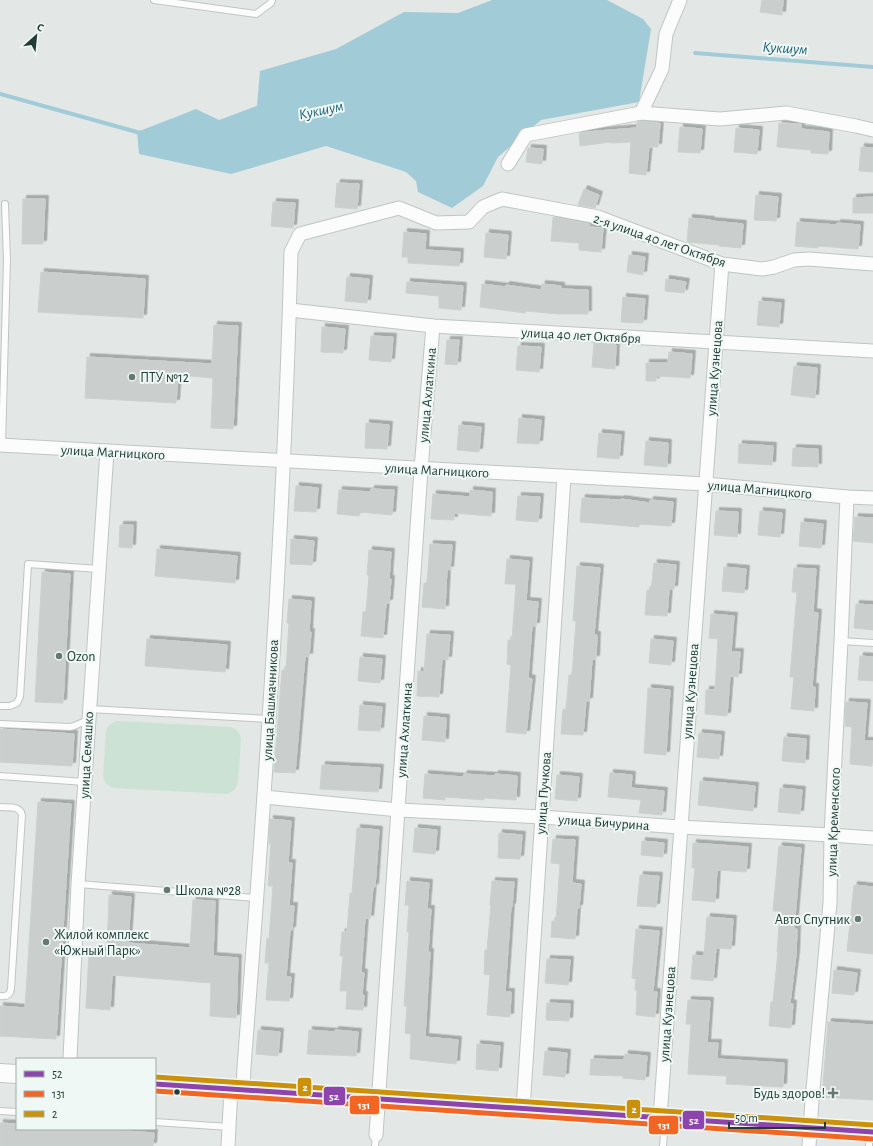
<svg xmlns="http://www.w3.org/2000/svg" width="873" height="1146" font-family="'Alegreya Sans',sans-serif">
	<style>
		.green { fill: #cbe2d4 }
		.water { fill: #a2cbd8 }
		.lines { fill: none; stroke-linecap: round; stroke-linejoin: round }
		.stream { stroke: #a2cbd8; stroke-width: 4 }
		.building { fill: #cacfcd; stroke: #cbd1cf; filter: url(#shadow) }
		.service-casing { stroke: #c0c5c3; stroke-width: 8 }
		.minor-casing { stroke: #c0c5c3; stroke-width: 15 }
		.secondary-casing { stroke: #bec6c4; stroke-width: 20 }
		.service { stroke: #fbfcfb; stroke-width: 6 }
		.minor { stroke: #fbfcfb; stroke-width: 13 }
		.secondary { stroke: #fbfcfb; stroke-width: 18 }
		.bus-1-casing { stroke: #f0f8f5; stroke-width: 8 }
		.bus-2-casing { stroke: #f0f8f5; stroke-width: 8 }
		.bus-3-casing { stroke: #f0f8f5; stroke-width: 8 }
		.bus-1 { stroke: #8e44ad; stroke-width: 5 }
		.bus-2 { stroke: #f26522; stroke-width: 5 }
		.bus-3 { stroke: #cc910b; stroke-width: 5 }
		.poi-dot { fill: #647874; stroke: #f0f8f5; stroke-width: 1.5 }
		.bus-dot { fill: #203c37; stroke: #f0f8f5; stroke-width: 1.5 }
		.labels { text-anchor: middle; stroke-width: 4; stroke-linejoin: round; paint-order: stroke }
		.street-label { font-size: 14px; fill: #203c37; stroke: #f0f8f5 }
		.poi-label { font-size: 14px; fill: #203c37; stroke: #f0f8f5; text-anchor: start }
		.water-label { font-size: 15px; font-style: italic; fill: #195f78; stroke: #f0f8f5 }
		.line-badge { stroke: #f0f8f5; stroke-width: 1.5 }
		.badge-label { font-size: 11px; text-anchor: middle; font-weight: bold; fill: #fff }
	</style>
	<defs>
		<filter id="shadow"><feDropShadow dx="3.5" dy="-3.5" stdDeviation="0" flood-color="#0004"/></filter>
	</defs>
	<rect width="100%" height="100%" fill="#e3e8e6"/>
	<path class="green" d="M117 721 230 727C237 729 239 732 241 738L238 783C235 790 233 792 226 794L113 788C107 785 105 783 103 776L106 731C108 725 111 723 117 721Z"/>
	<path class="water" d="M492 0H607L643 19 651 29 639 102 541 120 498 157 483 186 452 208 418 192 416 181 406 172 326 146 231 174 139 154 137 132 196 109 219 120 257 106 260 71 336 49 404 12 458 13Z"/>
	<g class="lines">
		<g class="stream">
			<path d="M695 53 873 67"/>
			<path d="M0 94 137 132 142 133"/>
		</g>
	</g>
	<g class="building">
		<path d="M762 0H783L782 15 760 12Z"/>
		<path d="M639 121 660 123 658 147H649L646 175 629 173 631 142 611 143V142L580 146 579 133 597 131 637 128V122Z"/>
		<path d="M779 123 801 124V129L829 132 828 154 811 153V150L777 147Z"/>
		<path d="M680 127 702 129 700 153 678 152Z"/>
		<path d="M736 128 759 130 757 154 734 152Z"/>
		<path d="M861 147 873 148V172L859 171Z"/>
		<path d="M528 148 543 149 542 164 526 162Z"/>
		<path d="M337 183 359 184 357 209 335 207Z"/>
		<path d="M584 189 599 195 595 208 578 205Z"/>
		<path d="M756 195 778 197 776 221 754 220Z"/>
		<path d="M873 197V213H853V198Z"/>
		<path d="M23 199H45L43 244H22Z"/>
		<path d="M273 202 295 203 293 228 271 226Z"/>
		<path d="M553 217 590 224 589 227 603 228 601 252 579 250V243L551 241Z"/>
		<path d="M689 218 711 220V221L743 224 741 248 719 246V245L687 242Z"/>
		<path d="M797 222 837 225V223L860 225 858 249 818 246V248L795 246Z"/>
		<path d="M404 232 426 234 425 250 460 252 459 266 408 263V257H402Z"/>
		<path d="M486 233 508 235 506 259 484 257Z"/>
		<path d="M629 255 645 257 643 275 627 272Z"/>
		<path d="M41 272 145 279 143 318 38 312Z"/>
		<path d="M347 277 369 279 367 303 345 301Z"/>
		<path d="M666 279 686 282 684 293 665 291Z"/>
		<path d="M407 282 463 286 461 310 439 308V296L406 293Z"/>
		<path d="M482 284 506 287V285L541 290 542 284 561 286V289L588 290V314H559L526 311 525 313 480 307Z"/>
		<path d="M623 297 645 299 643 323 621 322Z"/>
		<path d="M759 301 781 303 779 327 757 325Z"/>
		<path d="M214 325 238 326 233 429 211 428 213 378 178 375 176 403 85 398 87 357 212 364Z"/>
		<path d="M322 327 345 329 343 353 321 352Z"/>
		<path d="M371 336 393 337 391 362 369 360Z"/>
		<path d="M447 340H459L457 365 445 364Z"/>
		<path d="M594 343 616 345 615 369 592 367Z"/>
		<path d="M518 346 541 347 539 372 516 370Z"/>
		<path d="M669 352 692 354 690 378 656 376V381H646V363H668Z"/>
		<path d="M794 366 817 368 815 398 791 395Z"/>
		<path d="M519 418 541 420 539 444 517 443Z"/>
		<path d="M366 423 389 425 387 449 365 448Z"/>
		<path d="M459 425 481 427 479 452 457 450Z"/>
		<path d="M599 433 621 435 619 459 597 457Z"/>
		<path d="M646 441 668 443 667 467 644 465Z"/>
		<path d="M739 444 773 446 772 465 738 463Z"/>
		<path d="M793 448 818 449V467L792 466Z"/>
		<path d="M296 486 318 488 316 512 294 511Z"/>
		<path d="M371 489 394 490 392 515 360 512 359 516 337 514 339 490 371 492Z"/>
		<path d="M470 490 492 492 491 516 454 513V520L431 519 433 494 470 497Z"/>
		<path d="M518 496 540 497 538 522 516 520Z"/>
		<path d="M582 498 620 500 621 499 650 503V500L673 502 671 526 639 524V527L580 522Z"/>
		<path d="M716 511 738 512 737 537 714 535Z"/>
		<path d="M760 511 782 513 780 537 758 535Z"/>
		<path d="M855 517 873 518V543L853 541Z"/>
		<path d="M801 522 823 524 821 548 799 546Z"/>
		<path d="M120 525H133L132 548 119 547Z"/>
		<path d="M291 539 314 541 312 565 290 564Z"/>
		<path d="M430 544 452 545 450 570 447 569 445 609 422 607 424 583H427Z"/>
		<path d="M157 549 237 556 235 583 155 576Z"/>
		<path d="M369 550 391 552 389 579H391L389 603H386L383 638 361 636 363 612H366L369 575H367Z"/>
		<path d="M507 559 529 561 526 601 538 602 536 626H532L528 678 532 679 526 734 506 732 511 665 507 664 508 640H512L516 584H505Z"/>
		<path d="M654 563 676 565 674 589H669L667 616 645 615 647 590 651 591Z"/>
		<path d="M577 566 600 568 594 635H597L596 659H592L589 701H586L583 735 561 734 563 709 566 710 569 675H572L576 621H573Z"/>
		<path d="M724 567 746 569 744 593 722 591Z"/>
		<path d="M794 568 816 569 813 612 818 613 812 687H815L814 711 791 709 794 677H790L797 592H792Z"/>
		<path d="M42 572 70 574 63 703 35 702Z"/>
		<path d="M289 599 311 601 309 632H311L309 657 305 656 295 773 274 772 282 670H286L289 623H287Z"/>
		<path d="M856 604 873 605V630L854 628Z"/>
		<path d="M711 614 734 616 731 652H740L738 677 730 676 727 716 705 714 706 690H715L718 639 709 638Z"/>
		<path d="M427 634 450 635 448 660 442 659 439 697 417 696 418 671 424 672Z"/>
		<path d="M147 639 227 645 225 672 145 666Z"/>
		<path d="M651 639 673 641 671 665 649 663Z"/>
		<path d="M860 656 873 657V681L858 680Z"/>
		<path d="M360 657 382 659 380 683 358 681Z"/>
		<path d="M648 688 670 690 666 755 644 753Z"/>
		<path d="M846 702 867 703 864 741H873L872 766 850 764 852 727 845 726Z"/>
		<path d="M360 705 382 707 380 731 358 730Z"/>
		<path d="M424 716 446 718 445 742 422 740Z"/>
		<path d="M0 729 74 734 72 766 0 762Z"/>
		<path d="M699 733 721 735 719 759 697 757Z"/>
		<path d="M784 737 806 739 805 763 782 761Z"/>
		<path d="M322 765 380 768 378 792 320 789Z"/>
		<path d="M610 773 632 775 631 788 664 791 662 815 639 813 641 800 608 797Z"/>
		<path d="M425 774 463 777 464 774 495 776V774L517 776 516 800 484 798V800L445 797V800L423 798Z"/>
		<path d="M557 775 579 777 577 801 555 799Z"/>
		<path d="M700 781 755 786 753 811 698 805Z"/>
		<path d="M780 788 802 790 800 814 778 812Z"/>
		<path d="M38 802 71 804 56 1039 0 1036V1006L25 1008Z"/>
		<path d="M270 819 291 821 288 863H292L289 906H294L292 930H290L286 977H291L289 1001 266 1000 269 963H265L267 938 269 939 273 886H268L271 844H269Z"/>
		<path d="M357 828 379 830 375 887H373L370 919 365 918 361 972 364 973 362 995H364L363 1010 346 1009 347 991H340L343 956H340L342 932H347L350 893H352Z"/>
		<path d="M415 828 437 830 435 854 413 852Z"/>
		<path d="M499 833 522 835 520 859 498 858Z"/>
		<path d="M553 839 575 840 572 883 581 884 579 908H577L575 939 551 937 552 921H556L560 864 551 863Z"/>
		<path d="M642 841 664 843 663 857 641 855Z"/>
		<path d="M693 843 748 847 746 872 717 870 715 902 692 900 695 868H692Z"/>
		<path d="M779 846 801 848 794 929H797L796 955 790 1003 793 1004 791 1028 769 1026 771 1002H773L778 952H777L780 911H773Z"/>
		<path d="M640 875 659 876 656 907 637 906Z"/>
		<path d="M407 881 429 883 427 909H431L428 952H430L425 1037 458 1040 456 1064 410 1059 411 1034 405 1033 407 1006H404L409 932H407L409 905H405Z"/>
		<path d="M492 881 514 882 512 907 511 906 505 992H511L510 1017 487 1015 490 975 484 974 485 950H487L491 905H490Z"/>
		<path d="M854 885 873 887V954L847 951Z"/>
		<path d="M109 895 131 897 128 943 190 948 193 900 215 901 213 956 238 958 236 1018 210 1016 211 983 112 975 110 1010 86 1008 89 951H107Z"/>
		<path d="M707 917 733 919 731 949 716 948 713 981 691 979 693 955 704 956Z"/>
		<path d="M636 929 659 931 653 992H657L655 1017 636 1015 637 990H635L636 979 632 978Z"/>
		<path d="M547 959 570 960 568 985 545 983Z"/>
		<path d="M834 970 857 973 854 995 832 993Z"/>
		<path d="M688 1000 710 1001 707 1043H718L717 1059 784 1063 783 1087 726 1084 727 1076 688 1074 691 1024H686Z"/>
		<path d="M547 1003 570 1004 569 1021 546 1020Z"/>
		<path d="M828 1022 873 1025V1100L822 1097Z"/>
		<path d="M258 1030 280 1032 278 1056 256 1054Z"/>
		<path d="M309 1030 335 1032V1030L358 1032 356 1056 307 1054Z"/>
		<path d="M477 1044 500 1046 498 1071 476 1069Z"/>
		<path d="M545 1051 567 1053 565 1077 543 1075Z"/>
		<path d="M625 1054 647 1056 645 1080 623 1078V1076L590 1075 591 1059 624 1060Z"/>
		<path d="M0 1123 17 1124V1129H96L154 1133 153 1146H0Z"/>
	</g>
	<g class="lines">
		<defs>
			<g id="service">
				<path d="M154 0 256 14 271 3 272 0"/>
				<path d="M2 446 7 260 5 204"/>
				<path d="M841 641 873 643"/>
				<path d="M0 706H10L17 703 20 697 28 564 99 569"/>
				<path d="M89 709 269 719"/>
				<path d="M0 724 70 727 74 726 88 720"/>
				<path d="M0 776 85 782"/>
				<path d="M0 807C8 808 20 805 22 815L11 989C10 995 6 997 0 996"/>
				<path d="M78 884 257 898"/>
				<path d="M0 1111 17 1112"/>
				<path d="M155 1122 229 1127"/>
				<path d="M375 1146 376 1135"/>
				<path d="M663 1146 665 1120"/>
				<path d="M869 1146V1133"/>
			</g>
			<g id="minor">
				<path d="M641 113 662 69 666 34 680 0"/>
				<path d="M508 164 526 135 641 113 720 119 786 113 856 126 873 130"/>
				<path d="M290 310 433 326 873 351"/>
				<path d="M0 445 705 484 847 497 873 498"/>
				<path d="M264 797 399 810 542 817 680 827 831 835 873 838"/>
				<path d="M70 1059 78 884 107 451"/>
				<path d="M243 1090 244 1067C265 796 284 524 291 252L300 234 399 208 436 223 469 222 483 207 502 199 598 217 722 264 762 269 774 267 794 260 809 259 873 264"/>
				<path d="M523 1109 564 477"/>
				<path d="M660 1118 716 342 722 264"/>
				<path d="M376 1135 421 469 433 326"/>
				<path d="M228 1146 231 1089"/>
				<path d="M809 1146 812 1100 830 903 831 835 841 641 847 497"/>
			</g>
			<g id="secondary">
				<path d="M0 1073 17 1074"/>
				<path d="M155 1084 873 1132"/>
			</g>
		</defs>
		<use href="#service" class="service-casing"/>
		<use href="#minor" class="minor-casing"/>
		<use href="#secondary" class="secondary-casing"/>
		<use href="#service" class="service"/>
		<use href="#minor" class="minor"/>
		<use href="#secondary" class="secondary"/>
		<defs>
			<path id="bus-1" d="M155 1084 873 1132"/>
			<path id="bus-2" d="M155 1091 873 1139"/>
			<path id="bus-3" d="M155 1077 873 1125"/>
		</defs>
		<use href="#bus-1" class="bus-1-casing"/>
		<use href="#bus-2" class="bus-2-casing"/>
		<use href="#bus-3" class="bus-3-casing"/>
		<use href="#bus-1" class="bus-1"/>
		<use href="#bus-2" class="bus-2"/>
		<use href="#bus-3" class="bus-3"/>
	</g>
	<g class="poi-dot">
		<circle cx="132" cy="377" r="4"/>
		<circle cx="59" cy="656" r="4"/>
		<circle cx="167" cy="890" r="4"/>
		<circle cx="858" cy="919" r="4"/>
		<circle cx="46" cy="942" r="4"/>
		<path d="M831 1087h4v4h4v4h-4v4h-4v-4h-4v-4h4z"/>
	</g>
	<circle class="bus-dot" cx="177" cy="1092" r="3.5"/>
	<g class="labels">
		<g class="street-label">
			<text transform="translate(660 240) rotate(19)" y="5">2-я улица 40 лет Октября</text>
			<text transform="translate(581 335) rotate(3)" y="5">улица 40 лет Октября</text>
			<text transform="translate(714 368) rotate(-86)" y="5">улица Кузнецова</text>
			<text transform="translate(427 395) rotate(-85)" y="5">улица Ахлаткина</text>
			<text transform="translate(113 452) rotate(3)" y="5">улица Магницкого</text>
			<text transform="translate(437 470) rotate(3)" y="5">улица Магницкого</text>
			<text transform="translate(760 489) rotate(5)" y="5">улица Магницкого</text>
			<text transform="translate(690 691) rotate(-86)" y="5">улица Кузнецова</text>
			<text transform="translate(270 700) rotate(-87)" y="5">улица Башмачникова</text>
			<text transform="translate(404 730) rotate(-86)" y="5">улица Ахлаткина</text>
			<text transform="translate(86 755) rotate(-87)" y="5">улица Семашко</text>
			<text transform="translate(543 793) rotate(-86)" y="5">улица Пучкова</text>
			<text transform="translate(604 822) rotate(4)" y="5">улица Бичурина</text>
			<text transform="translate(833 822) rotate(-88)" y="5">улица Кременского</text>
			<text transform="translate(667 1014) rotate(-86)" y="5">улица Кузнецова</text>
		</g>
		<g class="poi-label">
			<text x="140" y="382">ПТУ №12</text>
			<text x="67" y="661">Ozon</text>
			<text x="175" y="895">Школа №28</text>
			<text x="850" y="924" text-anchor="end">Авто Спутник</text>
			<text x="54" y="939">Жилой комплекс<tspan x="54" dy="16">«Южный Парк»</tspan></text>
			<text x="825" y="1098" text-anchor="end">Будь здоров!</text>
		</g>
		<g class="water-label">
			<text transform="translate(785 48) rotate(4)" y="5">Кукшум</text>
			<text transform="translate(321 110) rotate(-12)" y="5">Кукшум</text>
		</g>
	</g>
	<g class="line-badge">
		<rect x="297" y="1077" width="15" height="20" rx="4" fill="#cc910b"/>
		<rect x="323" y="1086" width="23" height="20" rx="4" fill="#8e44ad"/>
		<rect x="349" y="1095" width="31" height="20" rx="4" fill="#f26522"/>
		<rect x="626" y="1099" width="15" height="20" rx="4" fill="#cc910b"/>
		<rect x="682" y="1110" width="23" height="20" rx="4" fill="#8e44ad"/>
		<rect x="648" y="1115" width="31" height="20" rx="4" fill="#f26522"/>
	</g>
	<g class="badge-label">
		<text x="305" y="1091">2</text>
		<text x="334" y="1100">52</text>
		<text x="364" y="1109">131</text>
		<text x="634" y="1113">2</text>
		<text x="694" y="1124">52</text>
		<text x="664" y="1129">131</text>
	</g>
	<rect x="16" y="1058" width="140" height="72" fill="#f0f8f5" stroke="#9dada9"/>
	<rect x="24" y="1071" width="20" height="6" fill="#8e44ad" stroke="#9dada9"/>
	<text x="52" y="1078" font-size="12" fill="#203c37">52</text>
	<rect x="24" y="1091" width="20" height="6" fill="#f26522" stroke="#9dada9"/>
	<text x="52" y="1098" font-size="12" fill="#203c37">131</text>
	<rect x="24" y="1111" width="20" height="6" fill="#cc910b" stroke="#9dada9"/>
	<text x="52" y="1118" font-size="12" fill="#203c37">2</text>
	<g transform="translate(36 36) rotate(27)" stroke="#f0f8f5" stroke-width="3" paint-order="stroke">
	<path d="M0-3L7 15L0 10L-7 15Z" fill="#203c37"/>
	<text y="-6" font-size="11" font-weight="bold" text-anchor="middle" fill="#203c37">С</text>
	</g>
	<path d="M729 1122v6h96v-6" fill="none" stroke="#203c37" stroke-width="2"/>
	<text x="735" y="1122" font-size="12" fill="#203c37" stroke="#f0f8f5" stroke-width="3" paint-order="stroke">50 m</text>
</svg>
